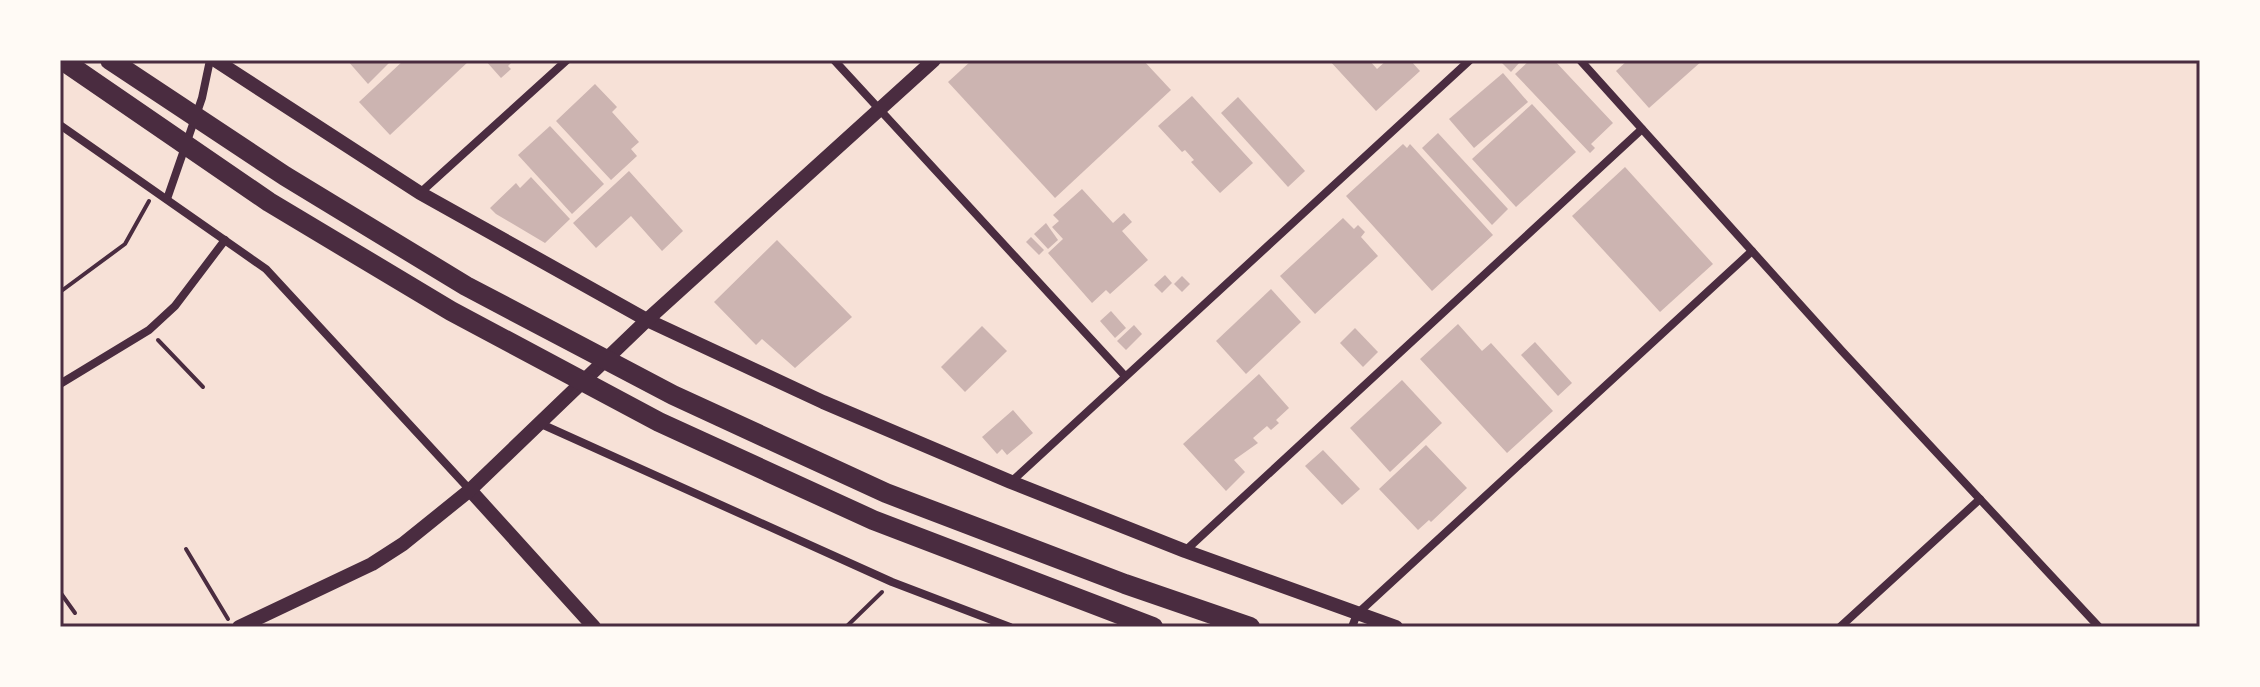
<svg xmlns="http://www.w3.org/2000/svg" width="2260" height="687" font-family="Raleway,sans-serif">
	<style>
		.building { fill: #ccb4b1 }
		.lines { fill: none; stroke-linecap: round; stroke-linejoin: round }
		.path { stroke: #4a2c40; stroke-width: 4 }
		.minor { stroke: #4a2c40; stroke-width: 8 }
		.tertiary { stroke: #4a2c40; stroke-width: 14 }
		.motorway { stroke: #4a2c40; stroke-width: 20 }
		.neatline { fill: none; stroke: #4a2c40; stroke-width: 3 }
	</style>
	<rect width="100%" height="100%" fill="#f7e1d7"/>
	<g class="building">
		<path d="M347 60H392L368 84Z"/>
		<path d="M404 60H470L390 135 359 102Z"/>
		<path d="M485 60H514L508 66 511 69 501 78Z"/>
		<path d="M972 60H1143L1171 90 1055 198 948 82Z"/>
		<path d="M1329 60H1369L1377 69 1387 60H1410L1420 71 1376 111Z"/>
		<path d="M1499 60H1518L1520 62 1511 72Z"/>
		<path d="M1530 60H1554L1613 123 1591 144 1595 148 1590 153 1515 74Z"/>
		<path d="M1628 60H1703L1649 108 1616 71Z"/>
		<path d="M1503 73 1528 102 1474 148 1449 119Z"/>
		<path d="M595 84 617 107 612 112 639 142 631 149 637 156 611 180 556 121Z"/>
		<path d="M1192 96 1253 163 1220 193 1191 162 1194 160 1185 150 1182 152 1158 126Z"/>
		<path d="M1238 97 1305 171 1288 187 1221 113Z"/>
		<path d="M1532 104 1576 152 1516 207 1472 159Z"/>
		<path d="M550 126 604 184 572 214 518 155Z"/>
		<path d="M1438 133 1508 209 1492 225 1422 148Z"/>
		<path d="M1403 144 1407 148 1410 144 1493 235 1432 291 1346 196Z"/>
		<path d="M1625 167 1713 264 1660 312 1572 216Z"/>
		<path d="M629 171 683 231 662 251 631 216 596 248 573 223Z"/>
		<path d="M531 177 570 219 545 243 496 214 490 208 516 183 520 188Z"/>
		<path d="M1082 189 1113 223 1124 213 1132 222 1122 231 1148 260 1110 294 1106 290 1092 303 1048 253 1063 239 1052 227 1059 221 1053 215Z"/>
		<path d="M1343 218 1354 229 1358 225 1365 232 1361 237 1378 256 1315 314 1280 276Z"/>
		<path d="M1046 223 1058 240 1048 249 1034 234Z"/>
		<path d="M1031 237 1044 250 1039 255 1026 242Z"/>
		<path d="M777 240 852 317 795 368 762 339 756 345 714 302Z"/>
		<path d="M1165 275 1172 283 1162 293 1154 285Z"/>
		<path d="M1182 276 1190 284 1182 292 1174 284Z"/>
		<path d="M1271 289 1301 322 1246 374 1216 341Z"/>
		<path d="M1111 311 1126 328 1115 338 1100 321Z"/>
		<path d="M1458 324 1482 351 1491 343 1553 411 1507 453 1420 359Z"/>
		<path d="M1134 325 1142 334 1126 350 1117 341Z"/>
		<path d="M982 326 1007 351 965 392 941 367Z"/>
		<path d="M1355 328 1378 352 1363 367 1340 343Z"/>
		<path d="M1535 342 1572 383 1558 396 1521 355Z"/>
		<path d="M1259 374 1289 408 1276 420 1279 423 1271 430 1267 426 1253 438 1258 443 1234 460 1245 472 1226 491 1183 444Z"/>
		<path d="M1402 380 1442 423 1390 472 1350 428Z"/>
		<path d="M1013 410 1033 433 1007 455 1002 449 997 454 982 437Z"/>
		<path d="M1426 445 1467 488 1431 522 1429 520 1418 530 1379 489Z"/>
		<path d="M1323 450 1360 489 1342 505 1305 466Z"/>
	</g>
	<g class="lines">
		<g class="path">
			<path d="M60 292 125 244 149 201"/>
			<path d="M158 340 203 387"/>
			<path d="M186 549 228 619"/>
			<path d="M60 592 75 613"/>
			<path d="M846 627 882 592"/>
		</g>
		<g class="minor">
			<path d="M834 60 1125 376"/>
			<path d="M1580 60 1842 351 2099 627"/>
			<path d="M60 125 266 269 470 490"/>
			<path d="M420 193 567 60"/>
			<path d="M167 199 202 98 210 60"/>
			<path d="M60 384 149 330 175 306 225 240"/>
			<path d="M539 423 892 582 1010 627"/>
			<path d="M1011 482 1470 60"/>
			<path d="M1185 551 1642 129"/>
			<path d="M1352 627 1357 614 1752 251"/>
			<path d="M1840 627 1980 499"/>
		</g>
		<g class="tertiary">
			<path d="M215 60 420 193 647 320 823 402 1011 482 1185 551 1396 627"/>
			<path d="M470 490 594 627"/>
			<path d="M239 627 372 564 403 544 470 490 647 320 934 60"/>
		</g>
		<g class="motorway">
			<path d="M62 60 269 202 451 311 659 422 873 520 1153 627"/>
			<path d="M110 60 285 176 466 286 673 395 886 493 1125 584 1250 627"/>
		</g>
	</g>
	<rect width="2260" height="687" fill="none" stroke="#fffaf5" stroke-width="124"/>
	<rect x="62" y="62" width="2136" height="563" class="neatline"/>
</svg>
